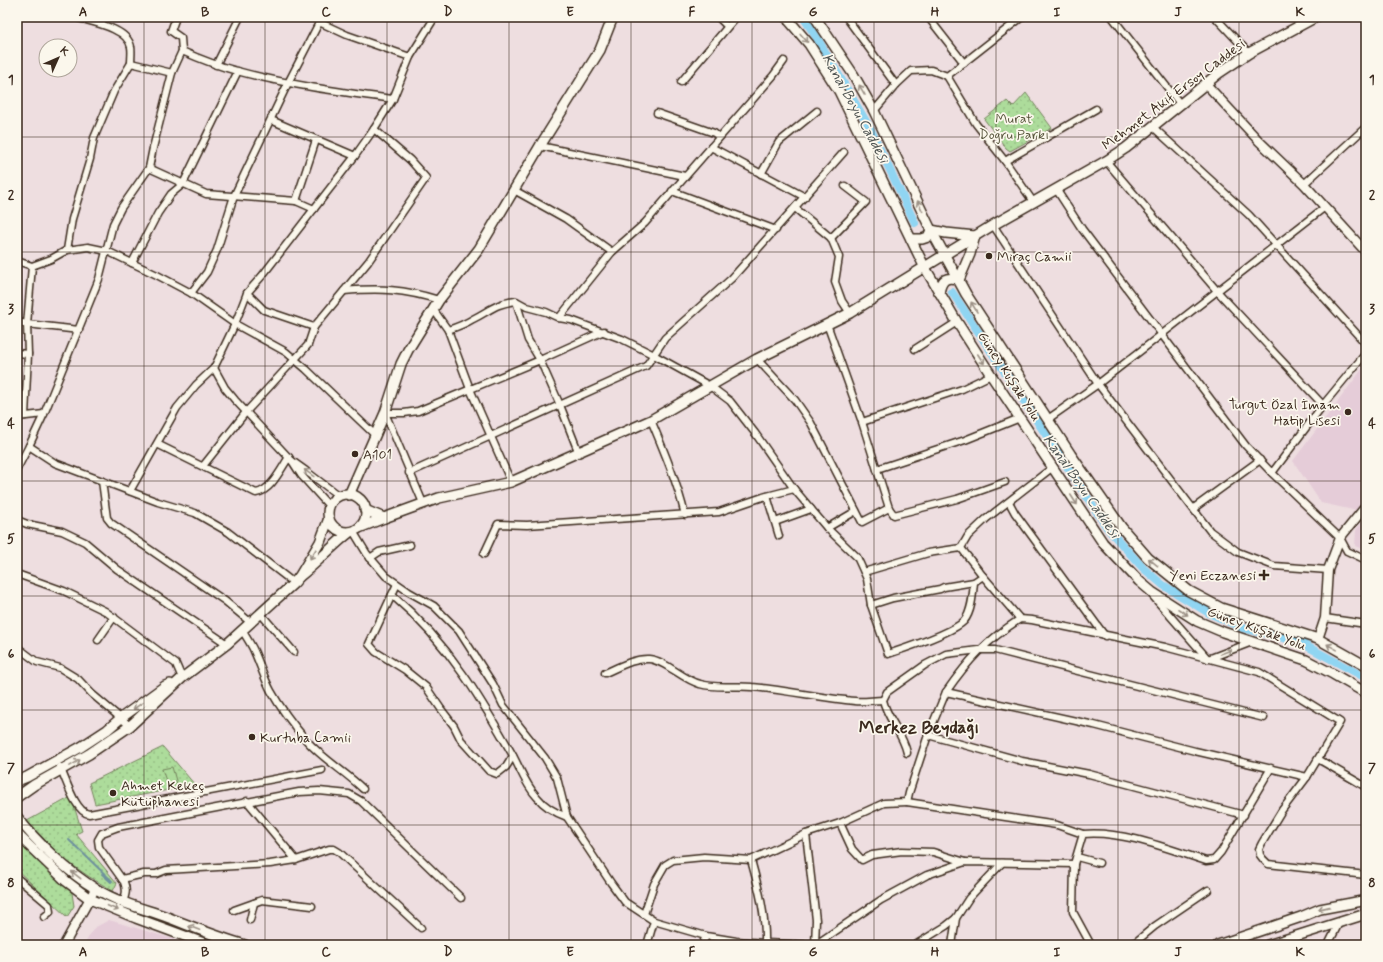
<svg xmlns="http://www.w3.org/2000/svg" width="1383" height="962" font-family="Mynerve,sans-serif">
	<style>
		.built { fill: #e5ccd8 }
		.grass { fill: url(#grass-dots); stroke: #74835c }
		.garden { fill: #addc9b; stroke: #74835c }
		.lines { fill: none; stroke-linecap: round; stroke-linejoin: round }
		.stream { stroke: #6e919d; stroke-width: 2 }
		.canal { stroke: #90d5f2; stroke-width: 8 }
		.minor-casing { stroke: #3b2a1e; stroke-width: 9 }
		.tertiary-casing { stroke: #3b2a1e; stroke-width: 11 }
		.secondary-casing { stroke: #3b2a1e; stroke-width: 12 }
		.minor { stroke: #fbf7ec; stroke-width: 6 }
		.tertiary { stroke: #fbf7ec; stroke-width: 8 }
		.secondary { stroke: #fbf7ec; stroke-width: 9 }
		.oneway { stroke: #9b9085 }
		.grid { fill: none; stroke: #3b2a1e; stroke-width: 1; stroke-opacity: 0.55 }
		.poi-dot { fill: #3b2a1e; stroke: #fbf7ec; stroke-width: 1.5 }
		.labels { text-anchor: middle; stroke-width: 3.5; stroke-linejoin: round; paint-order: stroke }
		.street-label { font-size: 14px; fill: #3b2a1e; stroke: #fbf7ec }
		.park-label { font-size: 14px; fill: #58563d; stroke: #fbf7ec }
		.poi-label { font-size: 14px; fill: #3b2a1e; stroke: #fbf7ec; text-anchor: start }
		.water-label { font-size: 15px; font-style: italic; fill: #505553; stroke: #fbf7ec }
		.district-label { font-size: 18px; font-weight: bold; fill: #3b2a1e; stroke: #fbf7ec }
		.neatline { fill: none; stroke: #3b2a1e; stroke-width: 1.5 }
		.grid-label { font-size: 13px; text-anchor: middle; font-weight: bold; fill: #3b2a1e }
	</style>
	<defs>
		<pattern id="grass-dots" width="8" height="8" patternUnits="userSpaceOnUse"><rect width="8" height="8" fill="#addc9b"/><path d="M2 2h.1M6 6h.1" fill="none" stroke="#96bd85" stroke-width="1.8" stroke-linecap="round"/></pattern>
	</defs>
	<rect width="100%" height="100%" fill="#eedee0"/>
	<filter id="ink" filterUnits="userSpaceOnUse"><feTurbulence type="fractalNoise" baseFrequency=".025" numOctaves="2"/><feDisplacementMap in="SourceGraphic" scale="8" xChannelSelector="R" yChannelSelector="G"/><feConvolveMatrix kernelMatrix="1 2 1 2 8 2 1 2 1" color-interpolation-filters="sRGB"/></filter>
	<g filter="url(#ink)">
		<g class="built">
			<path d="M1366 364V501L1358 511 1321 503 1293 461Z"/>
			<path d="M1366 518V550L1355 546 1356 530Z"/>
			<path d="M109 920 173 939 178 945H84L94 928Z"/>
		</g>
		<g class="grass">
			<path d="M1026 93 1052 128 1010 151 1006 148 984 119 1007 101 1013 107Z"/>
			<path d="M163 747 195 785 95 804 89 783Z"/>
			<path d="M71 797 82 831 76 834 117 883 113 891 88 876 61 857 27 821Z"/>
			<path d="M17 840 72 893 74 906 67 917 17 870Z"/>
		</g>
		<path class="garden" d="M172 767 177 784 168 787 162 769Z"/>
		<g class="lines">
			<g class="stream">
				<path d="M69 840 112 881"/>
				<path d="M102 874 111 882"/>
			</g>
			<g class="canal">
				<path d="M803 17 817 38 870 128 915 223"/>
				<path d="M952 292 1108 529 1143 568 1163 585 1209 613 1243 628 1299 642 1366 678"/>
			</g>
			<defs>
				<g id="minor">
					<path d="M75 17C91 22 128 28 131 47 132 52 131 58 131 63"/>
					<path d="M718 17 727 26"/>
					<path d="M846 17 896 85"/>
					<path d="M928 17 964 63"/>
					<path d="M1112 17 1181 105"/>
					<path d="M1215 17 1249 53"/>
					<path d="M319 22 347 35 410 57"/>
					<path d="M182 51C200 59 218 66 237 71 288 85 341 92 393 99"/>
					<path d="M216 65 240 17"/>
					<path d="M947 76 1022 17"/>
					<path d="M681 82 736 17"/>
					<path d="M874 111 896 85 911 71 931 70 947 76 976 124 1005 161 1034 203"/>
					<path d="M657 113 714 133 719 137"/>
					<path d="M271 120 355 156"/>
					<path d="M1153 127 1249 215 1366 344"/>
					<path d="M540 146 685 176"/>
					<path d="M711 147 805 197"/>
					<path d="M1005 161 1096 109"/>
					<path d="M1106 161 1218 292 1323 405"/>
					<path d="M149 168 206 194 296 201 314 209"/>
					<path d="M761 174 779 142 817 111"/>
					<path d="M1304 184 1366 127"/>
					<path d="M1056 189 1082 229 1246 446 1272 473"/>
					<path d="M514 190 566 219 612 252"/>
					<path d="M672 191 776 230"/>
					<path d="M296 201 316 140"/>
					<path d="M795 208 831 238 839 257 835 282 842 301 850 313"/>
					<path d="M993 225 1098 384 1210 531 1238 552 1274 566 1328 570"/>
					<path d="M831 238 866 202 845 186"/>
					<path d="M67 250 72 219 90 159 94 138 114 91 131 63 172 73"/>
					<path d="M17 261 32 266 51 259 67 250 88 247 107 251 157 275 191 293 235 324 286 352 306 369 375 435"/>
					<path d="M132 263 158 213 171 194 183 184 238 71"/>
					<path d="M344 291C381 288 403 289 439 300"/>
					<path d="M191 293 207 272 217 250 234 196 288 83 322 17"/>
					<path d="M247 293 264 310 314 327"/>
					<path d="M516 301 528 340 540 360 560 405 578 451"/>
					<path d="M433 309 448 330 470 389 511 482"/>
					<path d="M559 318 612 252 645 223 773 76 784 61"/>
					<path d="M17 322 27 324 79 330"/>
					<path d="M827 324 862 422 889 508 894 515 957 499 1005 482"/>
					<path d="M448 330C457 327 465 324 473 319 491 310 494 304 516 301L527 307 546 312 559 318 571 320 622 339 654 355 710 386 730 401 755 433 794 489 827 528 857 557 867 579 871 605 888 654C906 648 953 633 964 621 972 612 973 593 974 582"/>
					<path d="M915 349 957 322"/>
					<path d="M17 353 28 354"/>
					<path d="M1366 353 1323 405 1272 473 1340 538 1347 551 1366 560"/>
					<path d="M757 359 795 400 811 423 862 522 889 508"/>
					<path d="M214 368 225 388 235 400 292 461"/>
					<path d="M25 416 28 354 27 324 32 266"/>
					<path d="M17 417 44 414"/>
					<path d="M1048 419 1098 384 1325 207"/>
					<path d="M651 420C664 451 677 482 685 515"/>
					<path d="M862 422 962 389 991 375"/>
					<path d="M157 444 256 493C271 491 281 469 289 457"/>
					<path d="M29 446 55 463 158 502 195 513 228 532 294 583"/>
					<path d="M203 466 246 412 308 345 314 327 368 262 426 178 410 160 374 129"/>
					<path d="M17 469 29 446 44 414 99 279 113 224 121 208 149 168 153 148 172 73 182 51 181 38 171 31 176 17"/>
					<path d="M877 469 965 440 1020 418"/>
					<path d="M409 473 646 366 665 338 732 278 844 152"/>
					<path d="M102 481 107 518 111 523 225 601 250 622"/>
					<path d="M130 491 177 408 196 385 214 368 235 324 247 293 262 276 355 156 374 129 393 99 410 57 435 17"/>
					<path d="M767 496 779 536"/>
					<path d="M1009 502 1015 513 1105 636"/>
					<path d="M423 503 385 413H404L418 411 540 360 604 331"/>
					<path d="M329 506 301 475 292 461 306 471 339 496"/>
					<path d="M1194 508 1260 460"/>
					<path d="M17 520 27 524 62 531 85 542 117 569 227 644"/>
					<path d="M775 522 811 509"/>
					<path d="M827 528 856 511"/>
					<path d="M353 531 367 554 386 576 409 592 434 606 459 631 493 684 503 705 545 758 557 778 567 817 611 883 625 902 654 921 706 936 736 941 765 943 815 945 881 900 927 875 965 862 1074 864 1083 834C1121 830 1169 849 1206 861L1214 860 1221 852 1271 768"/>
					<path d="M484 554 498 524 527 525 719 512 763 497 794 489"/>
					<path d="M370 558 379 552 410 545"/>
					<path d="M864 572 928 553 961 548"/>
					<path d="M17 574 64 591 105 611 176 664 182 678"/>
					<path d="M983 576 961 548 968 536 986 519 1053 467"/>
					<path d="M397 584 369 644 376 652 405 670 426 687 441 709 454 726 461 740 489 771 497 774 506 767 513 756"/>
					<path d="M1151 594 1208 659 1252 642"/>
					<path d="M392 595C419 618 443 645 463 674 481 699 496 726 511 752 520 768 525 784 537 797 544 806 556 813 567 817"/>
					<path d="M871 605 893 598 940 589 944 587 974 582 983 576 1020 619"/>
					<path d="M260 613 294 652"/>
					<path d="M1325 618 1366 624"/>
					<path d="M242 630C246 637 251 644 254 651 260 664 264 678 271 691 281 709 294 726 307 741 324 760 346 772 363 789"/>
					<path d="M98 640 114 617"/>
					<path d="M17 647 37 662 60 668 78 679 92 694 130 726"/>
					<path d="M605 673C619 667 634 658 649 659 665 660 683 680 700 684 717 689 735 685 752 687 787 690 821 698 855 701 864 702 874 700 883 700"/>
					<path d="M946 692C969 659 986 641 1020 619L1032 620 1165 647 1259 672 1340 722 1307 777 1282 810 1262 843 1259 849 1260 855 1263 859 1268 864 1366 875"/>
					<path d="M928 735 1022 761 1089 774 1244 815"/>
					<path d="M907 753C903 733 887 719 883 700L887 692 925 665 946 654 979 650H995L1264 718"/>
					<path d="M1318 759 1366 787"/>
					<path d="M60 767C66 779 75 812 89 814L322 770"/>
					<path d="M247 801 296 860"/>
					<path d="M907 802 1057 825 1083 834"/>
					<path d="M840 823 852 849 862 860 872 855 902 851 933 852 965 862"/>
					<path d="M806 834 816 920 815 945"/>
					<path d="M1077 857 1099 863"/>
					<path d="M751 860C759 889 766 916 765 945"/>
					<path d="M1074 864 1073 912 1091 945"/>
					<path d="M17 878 49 905 50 912 44 917"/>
					<path d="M122 879 144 874H156L166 870 270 864 296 860 329 849H334L339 852 421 928"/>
					<path d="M123 902C126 894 127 890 124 882L99 847 98 840 102 833 118 827 299 792 319 791 349 794 361 801 461 898"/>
					<path d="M234 910 262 900 312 906"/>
					<path d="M644 914 654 884 665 865 673 860 704 857 751 860 806 834 840 823 884 803 907 802 909 793 928 735 946 692 1094 725 1195 751 1307 777"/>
					<path d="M250 920 254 903"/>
					<path d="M647 945 654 921"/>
					<path d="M702 945 706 936"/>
					<path d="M915 945 946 926 956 918"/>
					<path d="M952 945 956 918 969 898 1002 863"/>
					<path d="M1132 945 1155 926 1208 890"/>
					<path d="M1328 945 1339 923"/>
				</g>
				<g id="tertiary">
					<path d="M1206 84 1259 141 1304 184 1366 252"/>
					<path d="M1318 639 1325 618 1328 570 1340 538 1366 506"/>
					<path d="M64 945 95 889"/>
				</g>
				<g id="secondary">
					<path d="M786 17 809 44 839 91 924 266 957 322 991 375 1103 543 1139 581 1152 592 1197 621 1223 632 1306 660 1333 674 1366 693"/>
					<path d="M815 17 853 74 874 111 931 230 966 294 1071 455 1122 528 1148 558 1189 591 1221 608 1318 639 1366 666"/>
					<path d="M911 239H922L928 237 931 230 946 233 975 236 970 254 959 280C946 276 942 279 939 292"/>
					<circle cx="347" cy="513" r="19"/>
					<path d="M349 495 385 413 401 364 408 350 439 300 479 249 540 146 600 50 613 17"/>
					<path d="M329 518 320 542 299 577C317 563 332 546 350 532"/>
					<path d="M384 518 439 498 511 482 651 420 757 359 850 313 993 225 1106 161 1126 148 1219 73 1249 53 1316 17"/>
					<path d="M359 528 384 518 365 510"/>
					<path d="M17 781 27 777 81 747 107 730 121 718 165 686 170 684"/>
					<path d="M17 797 34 785 89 754 130 726 182 678 227 644 294 583 299 577"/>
					<path d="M17 817C36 842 69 873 96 889 117 902 141 908 164 916 191 926 217 937 245 945"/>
					<path d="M17 834 66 881 90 899 136 918 209 945"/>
					<path d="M1218 945 1301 917 1320 909 1362 901H1366"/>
					<path d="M1268 945 1366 914"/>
				</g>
			</defs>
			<use href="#minor" class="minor-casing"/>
			<use href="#tertiary" class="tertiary-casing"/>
			<use href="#secondary" class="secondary-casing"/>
			<use href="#minor" class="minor"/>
			<use href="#tertiary" class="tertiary"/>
			<use href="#secondary" class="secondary"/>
		</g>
		<defs><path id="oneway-shaft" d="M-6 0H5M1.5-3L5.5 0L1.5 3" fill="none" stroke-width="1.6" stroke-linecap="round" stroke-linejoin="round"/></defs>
		<g class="oneway">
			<use href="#oneway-shaft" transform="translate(804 38) rotate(50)"/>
			<use href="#oneway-shaft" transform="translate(862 90) rotate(-120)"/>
			<use href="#oneway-shaft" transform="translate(920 206) rotate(-116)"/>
			<use href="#oneway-shaft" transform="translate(974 307) rotate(-121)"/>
			<use href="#oneway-shaft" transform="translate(981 359) rotate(57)"/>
			<use href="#oneway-shaft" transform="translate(309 473) rotate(-144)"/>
			<use href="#oneway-shaft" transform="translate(1074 500) rotate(57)"/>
			<use href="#oneway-shaft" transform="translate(313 554) rotate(121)"/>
			<use href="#oneway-shaft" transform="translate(1153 562) rotate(-141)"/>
			<use href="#oneway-shaft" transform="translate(1183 612) rotate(33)"/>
			<use href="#oneway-shaft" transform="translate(1332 647) rotate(-151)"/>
			<use href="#oneway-shaft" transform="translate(1226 652) rotate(-20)"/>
			<use href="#oneway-shaft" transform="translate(138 706) rotate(144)"/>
			<use href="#oneway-shaft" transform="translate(75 763) rotate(-31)"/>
			<use href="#oneway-shaft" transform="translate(76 875) rotate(-142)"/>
			<use href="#oneway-shaft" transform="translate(113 908) rotate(23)"/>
			<use href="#oneway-shaft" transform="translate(1324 908) rotate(167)"/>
			<use href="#oneway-shaft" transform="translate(194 928) rotate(-159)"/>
		</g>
	</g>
	<path class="grid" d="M144 17V945M265 17V945M387 17V945M509 17V945M631 17V945M752 17V945M874 17V945M996 17V945M1118 17V945M1239 17V945M17 137H1366M17 252H1366M17 366H1366M17 481H1366M17 596H1366M17 710H1366M17 825H1366"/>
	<g class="poi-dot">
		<circle cx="989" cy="256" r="4"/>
		<circle cx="1348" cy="412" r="4"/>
		<circle cx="355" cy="454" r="4"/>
		<path d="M1262 569h4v4h4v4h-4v4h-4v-4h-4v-4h4z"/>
		<circle cx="252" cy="737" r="4"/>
		<circle cx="113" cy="793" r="4"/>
	</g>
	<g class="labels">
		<g class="street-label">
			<text transform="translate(1173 94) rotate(-37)" y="5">Mehmet Akif Ersoy Caddesi</text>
			<text transform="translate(1010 376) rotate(57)" y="5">Güney Kuşak Yolu</text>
			<text transform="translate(1257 628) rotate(20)" y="5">Güney Kuşak Yolu</text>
		</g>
		<g class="park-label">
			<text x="1014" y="123">Murat<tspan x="1014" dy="16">Doğru Parkı</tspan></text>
		</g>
		<g class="poi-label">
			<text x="997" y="261">Miraç Camii</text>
			<text x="1340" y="409" text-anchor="end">Turgut Özal İmam<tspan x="1340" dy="16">Hatip Lisesi</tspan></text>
			<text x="363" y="459">A101</text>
			<text x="1256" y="580" text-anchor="end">Yeni Eczanesi</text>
			<text x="260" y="742">Kurtuba Camii</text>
			<text x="121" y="790">Ahmet Kekeç<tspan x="121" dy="16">Kütüphanesi</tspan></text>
		</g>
		<g class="water-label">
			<text transform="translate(856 108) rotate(61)" y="5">Kanal Boyu Caddesi</text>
			<text transform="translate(1082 486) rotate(55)" y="5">Kanal Boyu Caddesi</text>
		</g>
		<g class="district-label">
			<text x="919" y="733">Merkez Beydağı</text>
		</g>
	</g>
	<rect width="1383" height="962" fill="none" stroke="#fbf7ec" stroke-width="44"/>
	<g transform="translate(58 58) rotate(45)"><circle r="19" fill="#fbf7ec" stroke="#aea59a"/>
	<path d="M0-3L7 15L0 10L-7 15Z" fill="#3b2a1e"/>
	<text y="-6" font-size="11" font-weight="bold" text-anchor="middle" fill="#3b2a1e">K</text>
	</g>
	<rect x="22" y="22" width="1339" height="918" class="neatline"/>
	<g class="grid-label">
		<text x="83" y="16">A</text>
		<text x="205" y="16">B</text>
		<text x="326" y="16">C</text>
		<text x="448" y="16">D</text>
		<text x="570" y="16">E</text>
		<text x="692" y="16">F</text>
		<text x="813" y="16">G</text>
		<text x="935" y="16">H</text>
		<text x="1057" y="16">I</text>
		<text x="1178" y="16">J</text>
		<text x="1300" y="16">K</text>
		<text x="11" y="84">1</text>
		<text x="1372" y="84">1</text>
		<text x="11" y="199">2</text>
		<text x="1372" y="199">2</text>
		<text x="11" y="313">3</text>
		<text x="1372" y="313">3</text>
		<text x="11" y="428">4</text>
		<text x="1372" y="428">4</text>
		<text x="11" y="543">5</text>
		<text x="1372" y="543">5</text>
		<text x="11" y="658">6</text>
		<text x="1372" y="658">6</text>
		<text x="11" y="772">7</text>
		<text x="1372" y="772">7</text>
		<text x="11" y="887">8</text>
		<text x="1372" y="887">8</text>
		<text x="83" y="956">A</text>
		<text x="205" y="956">B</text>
		<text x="326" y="956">C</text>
		<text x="448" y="956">D</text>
		<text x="570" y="956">E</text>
		<text x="692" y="956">F</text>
		<text x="813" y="956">G</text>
		<text x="935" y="956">H</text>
		<text x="1057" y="956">I</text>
		<text x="1178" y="956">J</text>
		<text x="1300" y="956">K</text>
	</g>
</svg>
